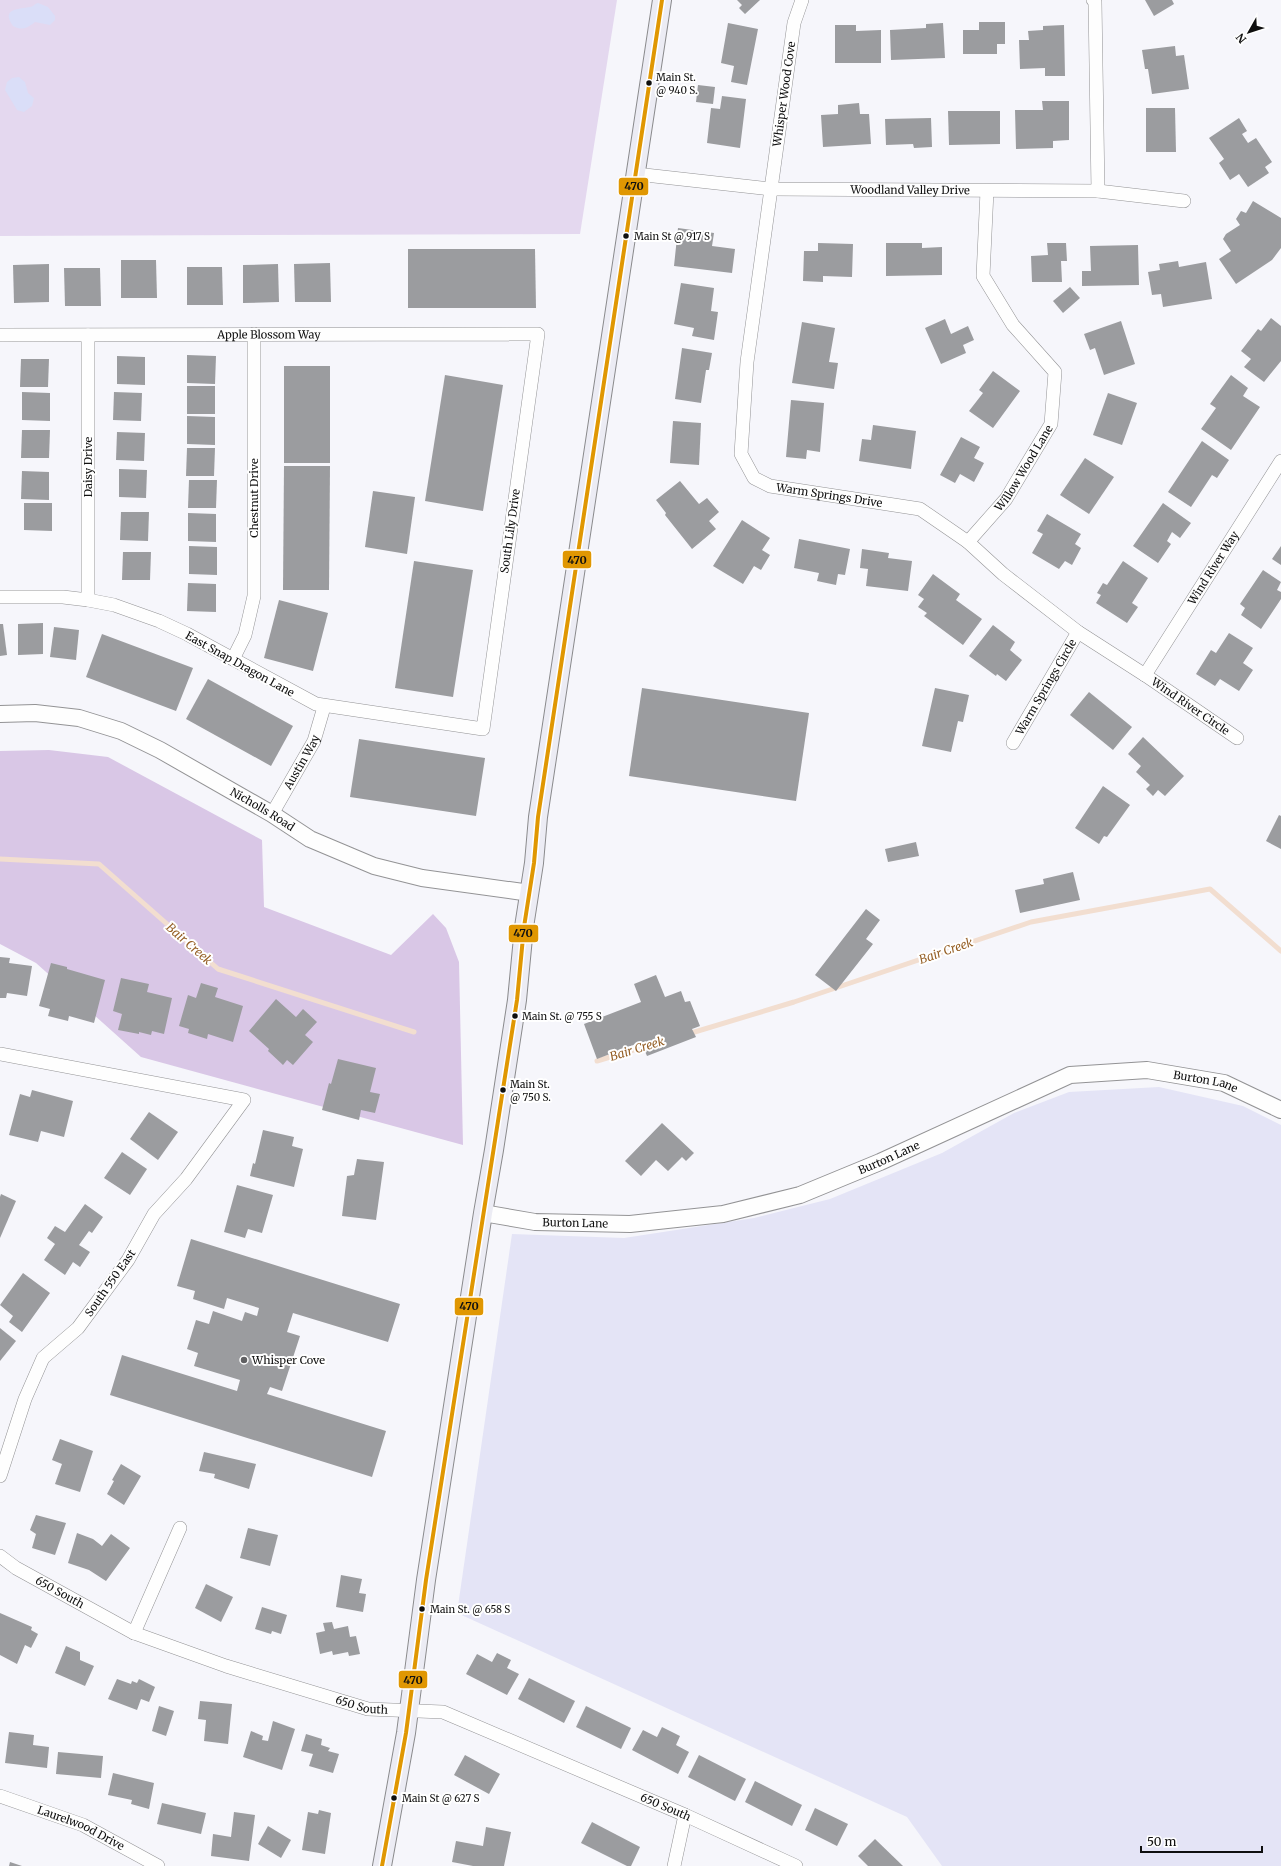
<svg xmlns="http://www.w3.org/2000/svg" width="1281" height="1866" font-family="Merriweather,serif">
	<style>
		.farmland { fill: #e4e4f6 }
		.green { fill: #e4d8ef }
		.forest { fill: #d9c7e6 }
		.sand { fill: #dadef8 }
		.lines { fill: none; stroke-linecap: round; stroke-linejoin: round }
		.stream { stroke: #f2ded0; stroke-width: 5 }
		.building { fill: #9b9c9f }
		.minor-casing { stroke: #939395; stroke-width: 14 }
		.tertiary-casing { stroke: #939395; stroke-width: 18 }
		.secondary-casing { stroke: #8a8a8c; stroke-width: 20 }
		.minor { stroke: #fefefe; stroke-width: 13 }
		.tertiary { stroke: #fefefe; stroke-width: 16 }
		.secondary { stroke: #ececf4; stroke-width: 18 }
		.bus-1-casing { stroke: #fff; stroke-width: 7 }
		.bus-1 { stroke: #e09702; stroke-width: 4 }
		.bus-dot { fill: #0f0f0f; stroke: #fff; stroke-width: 1.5 }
		.poi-dot { fill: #606062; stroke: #fff; stroke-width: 1.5 }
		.labels { text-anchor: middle; stroke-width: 4; stroke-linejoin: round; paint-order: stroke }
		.bus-label { font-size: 10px; fill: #0f0f0f; stroke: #fff; text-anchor: start }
		.street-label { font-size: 11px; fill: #0f0f0f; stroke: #fff }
		.poi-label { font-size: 11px; fill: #0f0f0f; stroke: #fff; text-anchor: start }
		.water-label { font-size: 12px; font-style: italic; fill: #955f25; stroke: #fff }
		.line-badge { stroke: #fff; stroke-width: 1.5 }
		.pale-badge-label { font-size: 11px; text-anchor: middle; font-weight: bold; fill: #111 }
	</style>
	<rect width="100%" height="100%" fill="#f6f6fb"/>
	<path class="farmland" d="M1159 1087 1243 1106 1281 1125V1866H942L907 1817 457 1613 512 1234 624 1238 754 1218 830 1199 942 1153 1014 1113 1069 1092Z"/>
	<path class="green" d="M0 0H617L580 234 0 236Z"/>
	<path class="forest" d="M49 750 108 757 262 840 264 907 391 955 433 914 446 928 459 962 463 1145 141 1057 36 963 0 944V751Z"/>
	<g class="sand">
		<path d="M38 3 48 7 55 16V20L50 25 35 22C27 28 23 31 13 26 0 8 20 9 30 7 33 7 34 4 38 3Z"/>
		<path d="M19 77 25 82 28 93 34 98 32 106 24 112 17 110 5 90 7 82 12 78Z"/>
	</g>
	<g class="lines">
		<g class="stream">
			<path d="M0 859 99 864 218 969 414 1032"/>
			<path d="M688 1034 794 1002 1031 922 1210 889 1281 951"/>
			<path d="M597 1061 650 1045"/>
		</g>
	</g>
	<g class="building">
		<path d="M737 0H760L745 14 739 8 742 5Z"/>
		<path d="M1145 0H1172L1174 4 1154 16Z"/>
		<path d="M979 22H1005V44H997V54H963V30H979Z"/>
		<path d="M728 23 758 29 747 85 731 82 734 66 721 63Z"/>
		<path d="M943 23 945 58 891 60 890 30 926 28V24Z"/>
		<path d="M835 25H856V31L881 30V63H835Z"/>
		<path d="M1064 25 1065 76H1045V68L1020 69 1019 40H1029L1028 31 1043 30V26Z"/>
		<path d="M1175 46 1176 56 1184 55 1189 89 1152 94 1148 69H1145L1142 50Z"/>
		<path d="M698 85 715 87 713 104 696 102Z"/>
		<path d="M722 96 746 99 740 148 707 143 711 108 720 109Z"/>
		<path d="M1042 101H1069V140L1053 141V148L1016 149 1015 110H1043Z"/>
		<path d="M859 103 860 114H869L871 144 823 147 821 115 838 114V105Z"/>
		<path d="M1146 108H1175L1176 152H1146Z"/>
		<path d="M948 111H1000V144L949 145Z"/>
		<path d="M931 118 932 147 914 148 913 144 886 145 885 119Z"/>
		<path d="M1239 118 1247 131 1242 134 1248 143 1256 138 1272 162 1265 167 1269 173 1248 187 1239 174 1230 180 1219 163 1224 159 1209 138Z"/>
		<path d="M1253 201 1281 218V248L1272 260 1236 284 1219 259 1231 251 1223 239 1226 234 1240 225 1236 219 1241 211 1246 213Z"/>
		<path d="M678 228 714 233 712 246 735 249 732 273 674 266Z"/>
		<path d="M818 243 853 244 852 277 823 276V282L803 281 804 251H818Z"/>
		<path d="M886 243H922V248L942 247V275L886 276Z"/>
		<path d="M1047 243H1066L1067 261H1061L1062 282H1032L1031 256 1048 255Z"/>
		<path d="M1138 245 1139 285 1082 286V271H1091L1090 246Z"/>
		<path d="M408 249H535L536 308H408Z"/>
		<path d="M121 260H156L157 298H121Z"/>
		<path d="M1178 261 1179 267 1206 262 1212 299 1163 307 1161 294 1152 295 1148 272 1160 270 1159 264Z"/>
		<path d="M330 263 331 302H295L294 264Z"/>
		<path d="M49 264V302L14 303 13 265Z"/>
		<path d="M278 264 279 302 243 303V265Z"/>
		<path d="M187 267H222L223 305H187Z"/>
		<path d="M64 268H100L101 306H65Z"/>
		<path d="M681 283 714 288 711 311 718 312 714 340 692 336 694 328 674 324Z"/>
		<path d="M1070 287 1080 298 1063 313 1053 301Z"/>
		<path d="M1271 318 1281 326V361L1264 382 1244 367 1251 359 1241 351 1258 329 1261 331Z"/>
		<path d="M945 319 951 334 968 326 974 340 963 345 966 353 941 364 925 328Z"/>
		<path d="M1121 321 1135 364 1104 375 1095 348 1090 350 1084 334Z"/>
		<path d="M802 322 835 328 829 362 838 363 834 389 792 383Z"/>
		<path d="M682 348 712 353 709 370H706L701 403 675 399Z"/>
		<path d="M187 355 216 356 215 384 187 383Z"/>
		<path d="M117 356 145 357V385L117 384Z"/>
		<path d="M21 359H49L48 387H20Z"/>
		<rect x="284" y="366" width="46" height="97"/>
		<path d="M993 371 1020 391 993 428 969 411 983 393 979 390Z"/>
		<path d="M445 375 503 385 483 511 425 501Z"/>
		<path d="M1231 375 1248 388 1243 396 1260 407 1231 450 1201 429 1216 408 1210 404Z"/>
		<rect x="187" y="386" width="28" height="28"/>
		<path d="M22 392 50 393V421L22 420Z"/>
		<path d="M114 392 142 393 141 421 113 420Z"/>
		<path d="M1108 393 1137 403 1122 445 1093 435Z"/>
		<path d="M791 400 824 403 820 452 807 450 806 459 786 457Z"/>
		<path d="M187 416 215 417V445L187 444Z"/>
		<path d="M673 421 701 423 699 465 670 463Z"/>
		<path d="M873 425 916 431 911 469 859 461 862 439 871 440Z"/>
		<path d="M22 430H50L49 458H21Z"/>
		<path d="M117 432 145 433 144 461 116 460Z"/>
		<path d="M961 437 980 447 974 458 984 463 974 482 960 474 955 483 940 475Z"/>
		<path d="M1202 441 1229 460 1217 478 1212 475 1191 507 1168 492Z"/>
		<path d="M187 448H215L214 476H186Z"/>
		<path d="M1085 458 1114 477 1089 514 1060 495Z"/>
		<path d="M284 466H330L329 590H283Z"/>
		<path d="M119 469 147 470 146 498 119 497Z"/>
		<path d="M22 471 49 472V500L21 499Z"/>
		<path d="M189 480H217L216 508H188Z"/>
		<path d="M680 481 699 504 707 498 719 512 709 521 716 529 692 549 665 515 666 513 656 500Z"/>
		<path d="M373 491 415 497 407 554 365 547Z"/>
		<path d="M24 503H52V531L24 530Z"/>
		<path d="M1163 503 1191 523 1180 538 1172 532 1167 541 1171 544 1158 563 1133 546Z"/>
		<path d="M121 512H149L148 541 120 540Z"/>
		<path d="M188 513 216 514V542L188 541Z"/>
		<path d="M1047 514 1081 534 1075 544 1081 548 1072 565 1065 561 1059 569 1032 553 1043 534 1037 531Z"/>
		<path d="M742 520 770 538 762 550 770 555 761 570 754 566 743 584 713 566Z"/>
		<path d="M799 539 850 549 845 575 838 574 836 585 817 581 819 573 794 568Z"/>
		<path d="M189 546 217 547V575L189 574Z"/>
		<path d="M1281 546V565L1272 559Z"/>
		<path d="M862 549 889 553 888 558 912 561 908 591 866 586 868 569 860 568Z"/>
		<path d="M123 552H151L150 580H122Z"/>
		<path d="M414 561 473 570 453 697 395 688Z"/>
		<path d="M1123 561 1148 578 1132 603 1138 607 1127 623 1096 603 1101 595 1097 593 1103 583 1107 585Z"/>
		<path d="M1263 570 1281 582 1277 590 1281 592V599L1261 629 1241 615 1245 608 1240 604Z"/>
		<path d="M933 574 960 594 956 600 982 619 963 645 924 616 927 613 918 607 924 599 918 595Z"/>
		<path d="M188 583 216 584V612L187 611Z"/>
		<path d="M279 600 328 613 313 671 264 658Z"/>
		<path d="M43 623V654L18 655V624Z"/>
		<path d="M0 624H3L7 655 0 656Z"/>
		<path d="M993 625 1015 642 1010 650 1022 660 1006 681 997 674 996 676 969 656Z"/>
		<path d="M54 627 79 630 76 660 50 657Z"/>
		<path d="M1229 633 1253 648 1243 663 1253 670 1239 691 1220 679 1215 686 1196 674 1211 650 1216 653Z"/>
		<path d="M102 634 193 668 176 711 86 677Z"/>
		<path d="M208 679 293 726 271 766 186 719Z"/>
		<path d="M642 688 809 713 796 801 629 776Z"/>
		<path d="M935 688 969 695 963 722 958 721 951 752 922 746Z"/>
		<path d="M1089 692 1132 727 1113 750 1070 715Z"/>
		<path d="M1143 737 1184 776 1165 796 1158 790 1153 796 1146 789 1150 785 1136 772 1141 766 1128 754Z"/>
		<path d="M359 739 485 758 476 816 350 797Z"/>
		<path d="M1103 786 1130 805 1107 837 1104 836 1099 844 1075 828Z"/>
		<path d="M1279 815 1281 816V849L1266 841Z"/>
		<path d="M916 842 919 856 888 862 885 849Z"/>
		<path d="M1073 872 1080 900 1020 913 1015 890 1044 884 1043 879Z"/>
		<path d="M866 909 880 920 866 939 873 944 836 991 815 975Z"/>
		<path d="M0 957 10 958 9 963 32 966 27 996 7 993 6 998H0Z"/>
		<path d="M51 963 67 967V969L105 980 94 1023 69 1016 68 1021 48 1016 50 1009 39 1006Z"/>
		<path d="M656 975 665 997 681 991 685 1002 690 1001 700 1026 692 1029 696 1037 647 1056 641 1042 597 1059 584 1024 641 1002 634 984Z"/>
		<path d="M121 978 149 984 147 992 172 998 164 1034 152 1031 151 1035 139 1032V1034L118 1030 122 1014 113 1011Z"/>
		<path d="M201 983 218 988 215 997 243 1006 233 1042 208 1034 207 1039 188 1033 189 1029 179 1026 188 995 196 998Z"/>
		<path d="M276 999 296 1017 303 1009 317 1022 305 1035 313 1042 293 1065 287 1060 283 1065 268 1051 269 1049 249 1031Z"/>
		<path d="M338 1059 376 1068 370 1092 380 1094 375 1113 361 1110 359 1120 322 1110 329 1083 331 1084Z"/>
		<path d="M32 1090 73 1101 64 1137 41 1131 38 1142 9 1135 20 1094 30 1097Z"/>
		<path d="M149 1112 178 1132 158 1160 130 1139Z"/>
		<path d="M662 1123 694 1153 686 1161 682 1157 668 1171 656 1160 641 1176 625 1161Z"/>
		<path d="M263 1130 294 1137 292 1146 303 1149 294 1187 250 1176 253 1163 255 1164Z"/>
		<path d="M122 1152 147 1169 130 1195 104 1178Z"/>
		<path d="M357 1159 384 1162 376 1220 342 1216 347 1176 354 1175Z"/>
		<path d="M237 1185 273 1195 262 1233 248 1229 245 1238 224 1232Z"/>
		<path d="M1 1194 16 1201 0 1238V1197Z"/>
		<path d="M85 1204 103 1217 92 1233 89 1231 79 1245 90 1252 80 1267 73 1262 65 1275 44 1260 55 1244 47 1238 55 1226 65 1232Z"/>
		<path d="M191 1239 400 1304 388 1342 293 1313 287 1332 300 1336 282 1391 270 1387 267 1394 386 1431 372 1477 110 1395 122 1355 237 1391 240 1380 194 1366 198 1353 187 1349 196 1320 209 1324 213 1311 242 1321 245 1312 257 1316 259 1308 227 1298 224 1309 193 1299 195 1291 177 1286Z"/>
		<path d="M23 1273 50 1293 22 1332 9 1322 13 1316 0 1305Z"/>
		<path d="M0 1328 16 1341 0 1361Z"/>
		<path d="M60 1439 93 1451 80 1492 55 1484 62 1464 52 1460Z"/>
		<path d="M204 1452 256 1464 249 1489 214 1478 215 1474 199 1471Z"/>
		<path d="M121 1464 141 1476 124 1505 107 1494 114 1481 112 1480Z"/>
		<path d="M36 1515 66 1523 55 1555 32 1548 36 1534 30 1530Z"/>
		<path d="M248 1528 278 1535 270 1566 240 1558Z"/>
		<path d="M77 1533 93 1539 102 1546 111 1534 130 1548 106 1581 89 1570 68 1563Z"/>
		<path d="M341 1575 362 1579 359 1593 366 1594 363 1612 336 1607Z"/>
		<path d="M206 1584 233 1597 221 1622 195 1608Z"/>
		<path d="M262 1607 287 1615 281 1634 272 1631 271 1634 255 1629Z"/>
		<path d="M0 1613 32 1627 31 1630 38 1634 31 1648 25 1645 17 1664 0 1655Z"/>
		<path d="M332 1622 334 1629 348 1626 350 1637 356 1636 360 1654 349 1656 348 1652 333 1655 332 1651 320 1654 316 1633 325 1631 323 1623Z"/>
		<path d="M66 1646 80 1652V1660L94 1666 85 1686 55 1673Z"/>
		<path d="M497 1653 511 1660 507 1668 519 1674 507 1695 466 1674 477 1654 492 1662Z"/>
		<path d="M529 1678 575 1701 564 1723 518 1699Z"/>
		<path d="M117 1679 131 1684 132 1681 137 1683 139 1679 155 1687 149 1702 141 1699 137 1710 108 1699Z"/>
		<path d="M200 1701 232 1704 228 1744 204 1741 206 1720 198 1719Z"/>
		<path d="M159 1706 174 1711 166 1736 152 1731Z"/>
		<path d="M586 1706 631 1728 621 1749 576 1727Z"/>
		<path d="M273 1721 295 1729 282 1770 243 1757 251 1731 263 1736 262 1740 268 1741Z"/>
		<path d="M662 1727 680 1736 676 1745 689 1752 678 1774 632 1750 643 1730 657 1737Z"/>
		<path d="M9 1732 34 1735 33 1745 49 1747 47 1768 5 1763Z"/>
		<path d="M306 1734 322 1739 321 1745 330 1748 328 1751 339 1754 333 1773 309 1766 313 1754 301 1751Z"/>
		<path d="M58 1752 103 1756 101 1778 56 1774Z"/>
		<path d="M465 1755 500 1774 489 1794 454 1775Z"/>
		<path d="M699 1755 746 1779 735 1801 688 1777Z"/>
		<path d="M113 1773 154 1783 149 1809 131 1804 132 1800 108 1795Z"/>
		<path d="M755 1781 802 1805 792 1826 745 1802Z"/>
		<path d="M162 1803 206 1813 201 1834 157 1824Z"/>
		<path d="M815 1808 848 1824 837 1846 805 1830Z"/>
		<path d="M319 1810 331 1813 325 1854 302 1850 308 1812 318 1814Z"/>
		<path d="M234 1812 255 1815 249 1861 211 1856 213 1834 231 1837Z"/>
		<path d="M592 1822 640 1847 631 1866H627L581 1843Z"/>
		<path d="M268 1826 291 1840 281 1858 258 1844Z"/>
		<path d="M486 1827 511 1832 504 1866H473L452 1862 456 1841 483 1846Z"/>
		<path d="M875 1839 903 1866H868L858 1856Z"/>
		<path d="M10 1862 22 1866H9Z"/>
	</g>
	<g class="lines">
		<defs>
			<g id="minor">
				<path id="s1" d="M802 0 794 23 747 362 741 454 754 478 770 486 920 509 968 542 1003 574 1078 632 1145 675 1237 738"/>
				<path d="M1093 0 1095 2 1098 191"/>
				<path id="s2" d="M636 174 771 189 1098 191 1184 201"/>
				<path id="s3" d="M0 335 538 334 483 729 316 704 187 634 159 621 114 605 88 600 63 597H0"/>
				<path d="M88 335V600"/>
				<path id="s4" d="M968 542 1006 499 1051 424 1055 372 1013 325 983 276 987 191"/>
				<path d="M233 659 245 635 254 596V334"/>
				<path id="s5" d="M1145 675 1281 461"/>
				<path id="s6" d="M1013 743 1078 632"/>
				<path id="s7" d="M272 814 314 741 324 707"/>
				<path d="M0 1054 244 1100 186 1179 154 1214 128 1260 78 1328 43 1358 25 1399 0 1476"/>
				<path id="s8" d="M0 1556 16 1568 134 1633 226 1666 368 1709 443 1712 685 1815 796 1866"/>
				<path d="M134 1633 180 1528"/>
				<path id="s9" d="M0 1796 83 1825 158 1866"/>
				<path d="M674 1866 685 1815"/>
			</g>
			<g id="tertiary">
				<path id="s10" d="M0 714 35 713 79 718 121 731 160 750 272 814 310 839 374 866 422 878 530 893"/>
				<path id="s11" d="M483 1213 535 1222 630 1224 723 1214 800 1195 880 1162 1070 1075 1147 1070 1224 1083 1281 1110"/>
			</g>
			<path id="secondary" d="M382 1866 406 1733 426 1580 483 1213 494 1150 517 1000 524 927 534 863 538 817 662 0"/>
		</defs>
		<use href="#minor" class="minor-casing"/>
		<use href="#tertiary" class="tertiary-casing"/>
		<use href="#secondary" class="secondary-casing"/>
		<use href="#minor" class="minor"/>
		<use href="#tertiary" class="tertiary"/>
		<use href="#secondary" class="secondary"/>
		<defs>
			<path id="bus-1" d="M382 1866 406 1733 426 1580 517 1000 524 927 534 863 538 817 662 0"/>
		</defs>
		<use href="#bus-1" class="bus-1-casing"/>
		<use href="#bus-1" class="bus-1"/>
	</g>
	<g class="bus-dot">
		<circle cx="649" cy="83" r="3.5"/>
		<circle cx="626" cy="236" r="3.5"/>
		<circle cx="515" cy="1016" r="3.5"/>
		<circle cx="503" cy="1090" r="3.5"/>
		<circle cx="422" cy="1609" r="3.5"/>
		<circle cx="394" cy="1798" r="3.5"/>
	</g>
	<circle class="poi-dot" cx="244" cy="1360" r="4"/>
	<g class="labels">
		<g class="bus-label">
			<text x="656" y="81">Main St.<tspan x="656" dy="13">@ 940 S.</tspan></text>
			<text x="634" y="240">Main St @ 917 S</text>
			<text x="522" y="1020">Main St. @ 755 S</text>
			<text x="510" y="1088">Main St.<tspan x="510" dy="13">@ 750 S.</tspan></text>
			<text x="430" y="1613">Main St. @ 658 S</text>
			<text x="402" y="1802">Main St @ 627 S</text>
		</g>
		<g class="street-label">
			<text transform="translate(784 94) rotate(-82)" y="4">Whisper Wood Cove</text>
			<text dy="4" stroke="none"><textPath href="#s2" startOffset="275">Woodland Valley Drive</textPath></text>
			<text dy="4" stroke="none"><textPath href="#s3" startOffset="269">Apple Blossom Way</textPath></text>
			<text transform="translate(88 467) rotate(-90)" y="4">Daisy Drive</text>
			<text dy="4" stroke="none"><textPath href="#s4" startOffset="93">Willow Wood Lane</textPath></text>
			<text dy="4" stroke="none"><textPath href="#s1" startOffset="564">Warm Springs Drive</textPath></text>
			<text transform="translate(254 498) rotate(-90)" y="4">Chestnut Drive</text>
			<text transform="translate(510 531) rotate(-82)" y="4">South Lily Drive</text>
			<text dy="4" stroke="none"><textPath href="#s5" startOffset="127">Wind River Way</textPath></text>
			<text transform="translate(240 664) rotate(29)" y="4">East Snap Dragon Lane</text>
			<text dy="4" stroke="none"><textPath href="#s6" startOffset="65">Warm Springs Circle</textPath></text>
			<text dy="4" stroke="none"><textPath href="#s1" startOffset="991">Wind River Circle</textPath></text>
			<text dy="4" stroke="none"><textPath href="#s7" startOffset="60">Austin Way</textPath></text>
			<text dy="4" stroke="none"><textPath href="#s10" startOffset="285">Nicholls Road</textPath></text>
			<text dy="4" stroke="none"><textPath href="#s11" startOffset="753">Burton Lane</textPath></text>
			<text dy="4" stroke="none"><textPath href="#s11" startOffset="417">Burton Lane</textPath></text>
			<text dy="4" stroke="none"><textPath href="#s11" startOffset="93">Burton Lane</textPath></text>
			<text transform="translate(110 1283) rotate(-55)" y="4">South 550 East</text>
			<text dy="4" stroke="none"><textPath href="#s8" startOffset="70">650 South</textPath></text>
			<text dy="4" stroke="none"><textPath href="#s8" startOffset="394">650 South</textPath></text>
			<text dy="4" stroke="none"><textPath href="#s8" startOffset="718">650 South</textPath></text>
			<text dy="4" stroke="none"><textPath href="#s9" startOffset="87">Laurelwood Drive</textPath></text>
		</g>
		<g class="poi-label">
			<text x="252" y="1364">Whisper Cove</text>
		</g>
		<g class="water-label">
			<text transform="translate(189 944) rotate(41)" y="4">Bair Creek</text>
			<text transform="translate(946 951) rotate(-19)" y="4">Bair Creek</text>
			<text transform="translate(637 1049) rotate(-17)" y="4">Bair Creek</text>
		</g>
	</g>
	<g class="line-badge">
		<rect x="618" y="177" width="31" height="19" rx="4" fill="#e09702"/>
		<rect x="562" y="550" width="30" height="19" rx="4" fill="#e09702"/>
		<rect x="508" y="924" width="31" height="19" rx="4" fill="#e09702"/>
		<rect x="454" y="1297" width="30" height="19" rx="4" fill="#e09702"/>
		<rect x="398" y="1670" width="30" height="19" rx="4" fill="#e09702"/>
	</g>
	<g class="pale-badge-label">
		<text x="634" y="190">470</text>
		<text x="577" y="564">470</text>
		<text x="523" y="937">470</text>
		<text x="469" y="1310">470</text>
		<text x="413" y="1684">470</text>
	</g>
	<g transform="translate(1249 32) rotate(231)" stroke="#ffffff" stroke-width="3" paint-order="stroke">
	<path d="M0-3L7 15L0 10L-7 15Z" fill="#0f0f0f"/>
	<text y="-6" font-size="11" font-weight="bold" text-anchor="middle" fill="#0f0f0f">N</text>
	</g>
	<path d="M1141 1846v6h121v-6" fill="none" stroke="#0f0f0f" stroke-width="2"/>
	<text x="1147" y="1846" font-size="12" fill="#0f0f0f" stroke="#ffffff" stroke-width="3" paint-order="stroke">50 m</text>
</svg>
